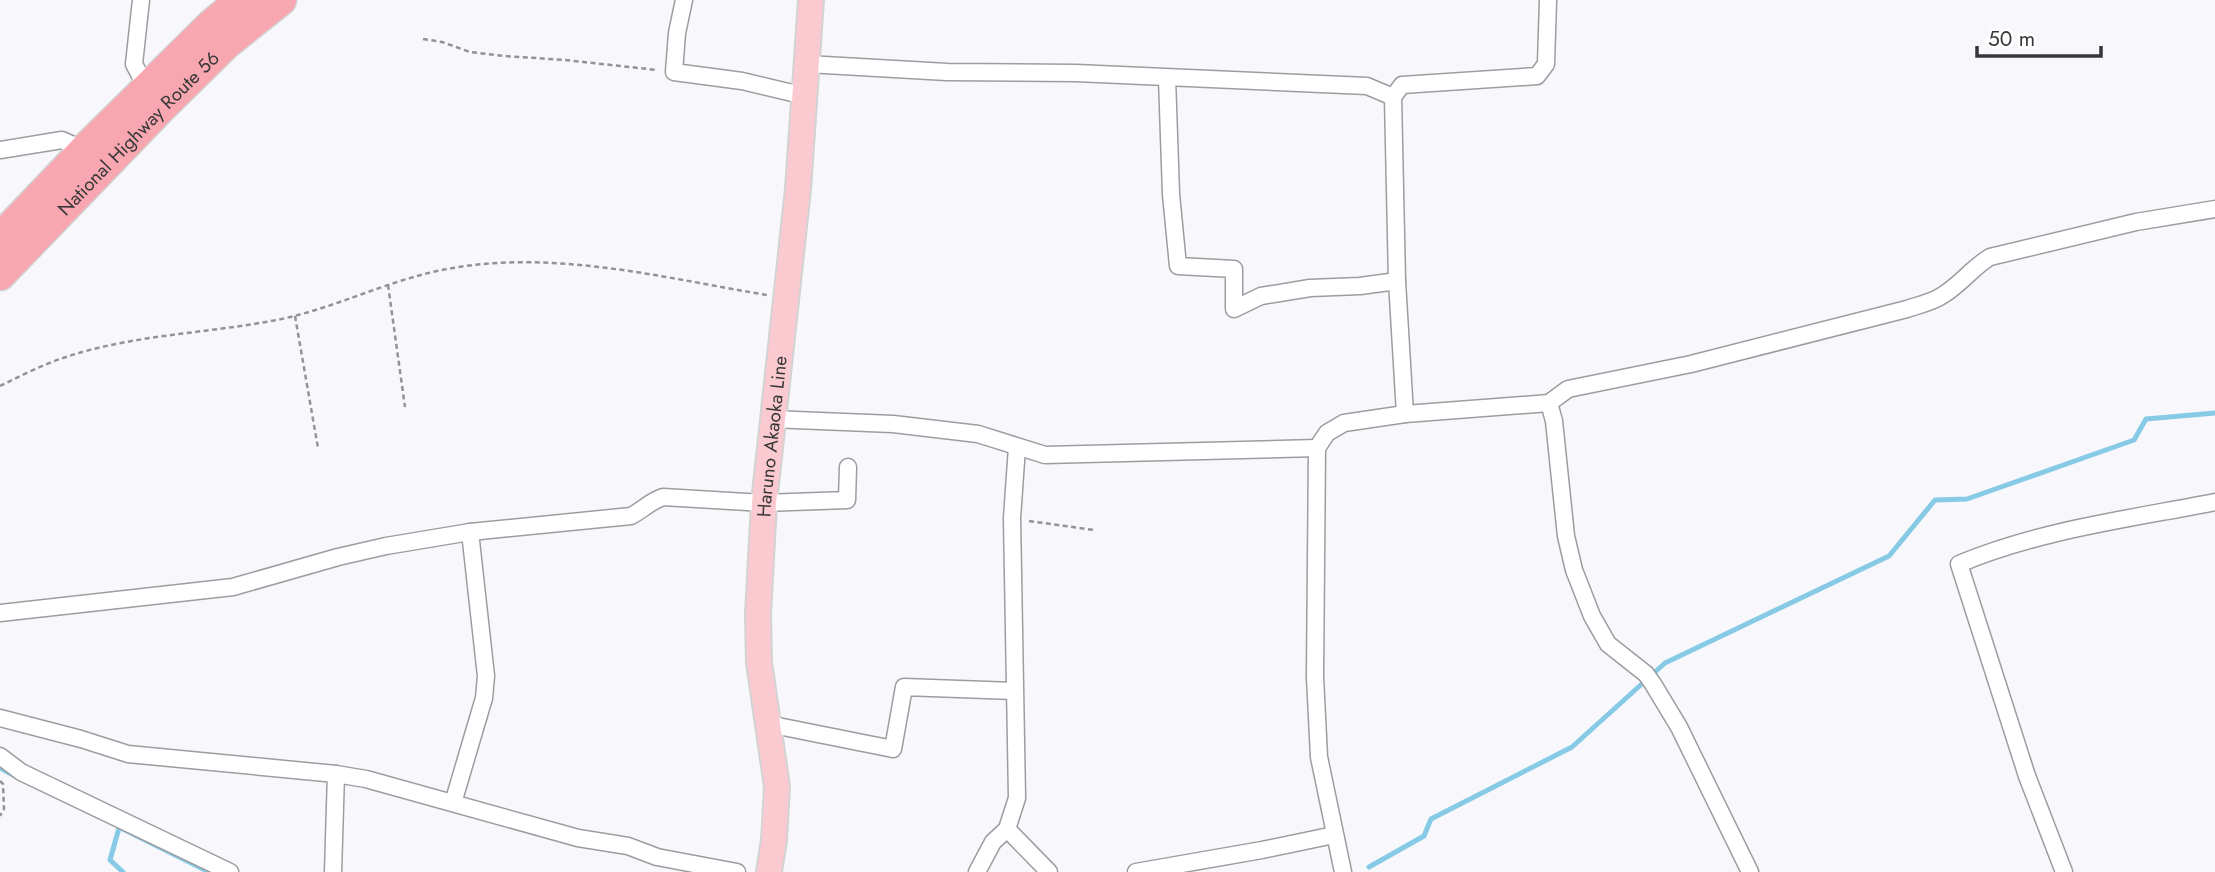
<svg xmlns="http://www.w3.org/2000/svg" width="2215" height="872" font-family="Jost,sans-serif">
	<style>
		.lines { fill: none; stroke-linecap: round; stroke-linejoin: round }
		.stream { stroke: #87cae6; stroke-width: 5 }
		.street-casing { stroke: #9c9da0; stroke-width: 19 }
		.primary-casing { stroke: #d3d3d3; stroke-width: 28 }
		.highway-casing { stroke: #d3d3d3; stroke-width: 33 }
		.path { stroke: #939396; stroke-width: 2.5; stroke-dasharray: 5 3.5; stroke-linecap: butt }
		.street { stroke: #fff; stroke-width: 16 }
		.primary { stroke: #fbcad0; stroke-width: 24 }
		.highway { stroke: #f8a7b1; stroke-width: 30 }
		.labels { text-anchor: middle; stroke-width: 5; stroke-linejoin: round; paint-order: stroke }
		.street-label { font-size: 19px; fill: #373739; stroke: #fff }
	</style>
	<rect width="100%" height="100%" fill="#f8f8fc"/>
	<g class="lines">
		<g class="stream">
			<path d="M0 768 13 775"/>
			<path d="M119 827 209 872"/>
			<path d="M119 828 110 860 123 872"/>
			<path d="M1369 867 1424 836 1431 819 1572 747 1665 663 1889 556 1935 500 1967 499 2134 440 2146 419 2215 413"/>
		</g>
		<defs>
			<g id="street">
				<path d="M141 0 134 64 147 89"/>
				<path d="M684 0 677 33 674 72 742 81 805 96"/>
				<path d="M807 64 947 72 1076 73 1367 86 1393 97"/>
				<path d="M1167 78 1171 194 1178 266 1234 269V309L1261 296 1310 288 1360 286 1397 281"/>
				<path d="M0 150 62 140 84 150"/>
				<path d="M1549 403 1554 421 1566 536 1574 570 1592 616 1608 644 1646 674 1653 684 1679 727 1750 872"/>
				<path d="M1405 414 1397 281 1393 97 1402 85 1537 76 1546 64 1548 0"/>
				<path d="M771 419 893 424 978 434 1045 455 1317 448"/>
				<path d="M0 613 233 587 338 557 386 546 470 532"/>
				<path d="M0 718 81 739 128 754 336 774"/>
				<path d="M768 724 893 749 904 687 1014 691"/>
				<path d="M0 756 21 772 230 872"/>
				<path d="M453 803 484 698 486 676 470 532 631 516C644 509 649 502 663 497L764 503 847 500 848 467"/>
				<path d="M1007 829 1017 798 1012 518 1017 447"/>
				<path d="M333 872 336 774 366 779 578 838 628 846 657 857 737 872"/>
				<path d="M977 872 993 842 1007 829 1049 872"/>
				<path d="M1136 872 1262 850 1334 835"/>
				<path d="M1343 872 1319 757 1315 677 1317 448 1327 433 1344 423 1405 414 1549 403 1568 389 1691 364 1907 309C1919 305 1933 302 1943 295 1961 284 1972 268 1990 257L2136 222 2215 209"/>
				<path d="M2064 872 2027 776 1959 564C2040 530 2129 519 2215 502"/>
			</g>
			<g id="primary">
				<path id="s1" d="M769 872 774 840 777 787 759 662 758 614 764 503 798 189 811 0"/>
			</g>
			<g id="highway">
				<path d="M0 238 84 150 212 24 241 0"/>
				<path id="s2" d="M0 275 161 108 226 44 281 0"/>
			</g>
		</defs>
		<use href="#street" class="street-casing"/>
		<use href="#primary" class="primary-casing"/>
		<use href="#highway" class="highway-casing"/>
		<g class="path">
			<path d="M423 39 442 42 470 52 504 56 565 60 657 70"/>
			<path d="M388 285 405 407"/>
			<path d="M295 316 318 448"/>
			<path d="M0 386C20 376 42 365 63 358 130 335 201 334 271 321 334 310 390 278 453 268 557 250 664 278 767 295"/>
			<path d="M1029 521 1094 530"/>
			<path d="M0 781 3 784 4 809 0 816"/>
		</g>
		<use href="#street" class="street"/>
		<use href="#primary" class="primary"/>
		<use href="#highway" class="highway"/>
	</g>
	<g class="labels">
		<g class="street-label">
			<text dy="7" stroke="none"><textPath href="#s2" startOffset="198">National Highway Route 56</textPath></text>
			<text dy="7" stroke="none"><textPath href="#s1" startOffset="438">Haruno Akaoka Line</textPath></text>
		</g>
	</g>
	<path d="M1977 46v10h124v-10" fill="none" stroke="#373739" stroke-width="3.5"/>
	<text x="1988" y="46" font-size="21" fill="#373739" stroke="#ffffff" stroke-width="5" paint-order="stroke">50 m</text>
</svg>
